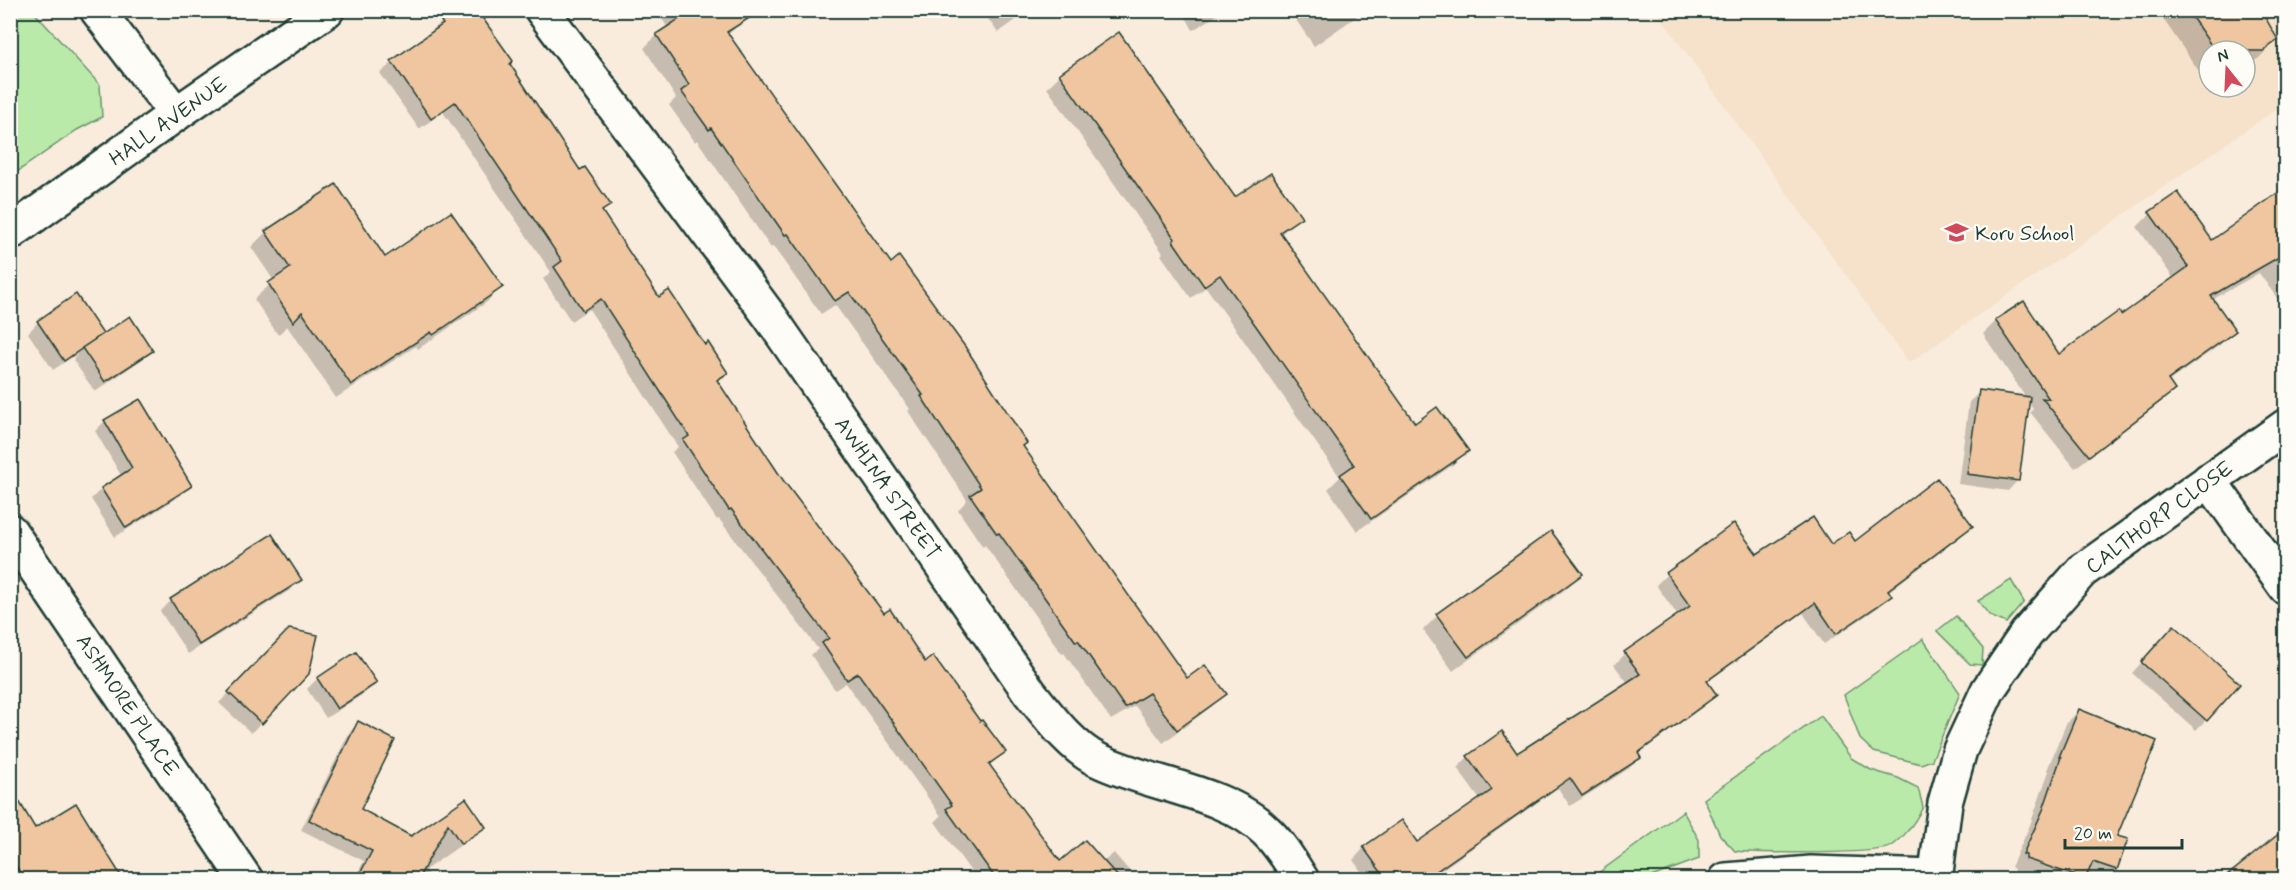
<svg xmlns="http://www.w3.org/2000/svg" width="2296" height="890" font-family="Mynerve,sans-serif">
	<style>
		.built { fill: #f6e1ca; fill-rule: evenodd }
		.green { fill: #baeaa9; stroke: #6c946e; stroke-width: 1.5 }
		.shadow { fill: #0003 }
		.building { fill: #efc69f; stroke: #1f3d34; stroke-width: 1.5 }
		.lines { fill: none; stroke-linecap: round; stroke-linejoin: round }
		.street-casing { stroke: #1f3d34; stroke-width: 38 }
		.street { stroke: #fdfcf7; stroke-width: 33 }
		.labels { text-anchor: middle; stroke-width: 4.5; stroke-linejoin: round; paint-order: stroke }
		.street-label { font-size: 21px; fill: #1f3d34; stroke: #fdfcf7 }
		.poi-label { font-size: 21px; fill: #1f3d34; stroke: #fdfcf7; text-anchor: start }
	</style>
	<rect width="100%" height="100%" fill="#f9ecdd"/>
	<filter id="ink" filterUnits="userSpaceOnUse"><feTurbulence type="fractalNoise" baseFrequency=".0167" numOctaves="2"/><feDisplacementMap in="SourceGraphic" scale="12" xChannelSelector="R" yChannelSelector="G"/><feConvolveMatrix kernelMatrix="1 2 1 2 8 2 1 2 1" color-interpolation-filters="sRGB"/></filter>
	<g filter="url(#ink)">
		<path class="built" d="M1656 11H2285V103L1909 363ZM2209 51H2245V87H2209Z"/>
		<g class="green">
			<path d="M11 10 33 11 100 85 102 117 77 130 11 176Z"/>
			<path d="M2011 580 2024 602 2006 623 1990 616 1978 601Z"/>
			<path d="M1956 616 1983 649 1982 665 1970 664 1937 631Z"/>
			<path d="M1923 639 1960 693 1932 760 1921 764 1874 752 1860 739 1844 695Z"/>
			<path d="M1821 716 1851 758 1871 770 1898 778 1918 788 1923 807C1915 822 1906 836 1892 846 1879 855 1756 853 1735 851L1720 835 1704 799Z"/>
			<path d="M1683 811 1699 840V859L1646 879H1590Z"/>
		</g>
		<g class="shadow">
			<path d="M656 10H732L740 23 727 36 1187 680 1225 694 1211 707 1163 743 1135 706 1111 720 1064 653 1062 654 985 545 983 547 958 510 967 500 908 411 910 409 835 305 821 314 773 246 771 248 697 140 695 142 669 105 676 98 644 48 657 35 668 28Z"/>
			<path d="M982 10H1030L998 33Z"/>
			<path d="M1182 10H1225L1193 30Z"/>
			<path d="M1289 10H1366L1314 46Z"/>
			<path d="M2157 10H2260L2276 40 2259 58 2245 67V51H2209V86Z"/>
			<path d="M442 22 508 64 580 172 609 205 601 213 658 299 704 347 726 373 716 382 782 481 884 615 1004 752 989 766 1060 864 1103 862 1114 853 1137 880H1011L1009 877 1006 880H977L935 822 941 816 846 683 835 690 811 655 818 649 719 519 717 520 672 452 678 447 589 309 571 321 543 279 551 272 443 112 419 129 380 73Z"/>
			<path d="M1119 34 1235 199 1300 217 1280 235 1414 425 1467 451 1454 464 1357 531 1328 489 1340 477 1206 287 1191 298 1161 255 1163 253 1047 88 1060 75Z"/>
			<path d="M2286 193V296L2279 301 2259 273 2212 300 2234 331 2221 344 2168 382 2173 390 2160 403 2075 468 2030 412 2033 409 2028 401 2018 480 2008 491 1958 484 1969 402 1980 392 2026 398 1983 334 1996 321 2059 356 2121 317 2174 279 2137 227 2150 214 2212 242Z"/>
			<path d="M266 232 501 287 487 302 418 349 416 346 336 398 287 326 278 335 254 299 274 281 251 247Z"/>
			<path d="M38 322 101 333 151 350 141 360 95 392 73 360 77 354 53 370 28 333Z"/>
			<path d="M105 421 190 486 180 496 115 537 91 499 101 489 122 477 95 431Z"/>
			<path d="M1971 526 1960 537 1888 592 1890 596 1879 607 1824 644 1803 613 1706 683 1715 695 1704 706 1637 755 1639 758 1628 769 1570 806 1558 788 1437 873 1441 880H1367L1353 860 1364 848 1416 844 1480 800 1457 768 1468 757 1517 755 1628 683 1614 665 1625 654 1678 616 1656 585 1667 574 1756 556Z"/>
			<path d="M272 536 300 580 290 590 188 654 160 611 171 601Z"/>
			<path d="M1581 574 1566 589 1453 671 1423 630 1437 616Z"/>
			<path d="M290 631 308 674 251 733 219 703Z"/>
			<path d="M2164 638 2206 720 2196 730 2132 673Z"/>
			<path d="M356 654 375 683 365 693 326 718 307 689 317 679Z"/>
			<path d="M10 705 18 710 10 722Z"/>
			<path d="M2079 710 2115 837 2126 840 2112 880H2034L2013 872 2014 869 2011 867 2030 825 2049 771 2047 770 2066 724Z"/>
			<path d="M358 723 359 810 411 837 465 800 484 827 474 836 425 870 432 880H354L364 861 301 830 349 733Z"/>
			<path d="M10 827 34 830 120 878 130 877V880H10Z"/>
			<path d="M2286 829V880H2236L2232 875Z"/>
		</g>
		<g class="building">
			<path d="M434 10H477L513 61 510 64 580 170 585 167 611 205 602 211 659 297 669 290 705 345 708 342 728 373 717 380 783 480 884 613 890 609 925 662 933 656 980 721 982 720 1006 752 989 764 1060 861 1085 840 1120 879H996L946 809 952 805 858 673 847 680 822 643 829 638 731 509 729 510 683 440 689 436 601 299 583 311 554 267 562 261 455 102 431 119 391 61 443 24Z"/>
			<path d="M693 10H762L727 32 891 263 899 256 966 348 1027 443 1023 446 1187 678 1205 665 1227 694 1177 730 1149 693 1125 708 1078 640 1076 642 999 533 997 534 970 495 981 488 921 396 923 395 849 292 835 301 788 234 785 235 711 128 709 130 681 91 689 85 656 34Z"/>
			<path d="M2187 10H2261L2278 40 2263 51H2215Z"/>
			<path d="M1119 32 1235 197 1271 173 1302 217 1280 232 1415 423 1437 407 1469 451 1371 519 1340 475 1354 465 1220 275 1204 286 1173 241 1175 239 1059 74Z"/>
			<path d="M336 184 385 257 451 212 503 287 433 335 431 332 351 385 302 312 293 322 268 283 290 268 265 231Z"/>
			<path d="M2286 187V253L2211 296 2236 331 2168 380 2175 390 2089 456 2042 398 2049 399 1995 320 2024 301 2059 354 2119 311 2121 315 2188 267 2149 212 2178 192 2212 240Z"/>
			<path d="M76 294 103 334 64 361 37 321Z"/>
			<path d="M130 316 153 351 105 382 82 348Z"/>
			<path d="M1979 390 2030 397 2019 481 1967 474Z"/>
			<path d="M140 399 192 486 126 528 101 488 132 468 104 420Z"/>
			<path d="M1937 478 1973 526 1888 590 1892 596 1836 634 1815 603 1707 681 1717 695 1638 753 1641 758 1582 796 1570 778 1425 879H1386L1363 847 1402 820 1417 842 1492 790 1467 756 1502 731 1517 753 1640 674 1624 652 1690 606 1666 573 1734 523 1757 554 1813 517 1831 544 1849 532 1855 541Z"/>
			<path d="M1551 531 1583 574 1468 657 1436 614Z"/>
			<path d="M272 534 302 580 199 645 170 599Z"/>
			<path d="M2174 625 2240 684 2207 721 2141 662Z"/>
			<path d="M289 629 318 635 309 674 262 724 228 692Z"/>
			<path d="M356 652 377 683 337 709 317 678Z"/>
			<path d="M2079 709 2157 741 2117 836 2128 839 2117 870 2093 862 2085 879 2026 859V855L2023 854 2043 810 2061 757H2059Z"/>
			<path d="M358 721 395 740 361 809 411 836 466 798 486 827 461 844 448 824 418 879H357L372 851 309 820Z"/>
			<path d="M10 786 35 828 76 803 123 879H24L10 856Z"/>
			<path d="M2286 828V879H2223Z"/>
		</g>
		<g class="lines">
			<defs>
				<g id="street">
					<path d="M97 10 176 114"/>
					<path d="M542 10 771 318 1030 693C1048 715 1072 748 1098 760 1149 785 1225 791 1266 831 1281 845 1291 863 1302 880"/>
					<path d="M10 233 176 114 327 10"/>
					<path d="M2209 480 2286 588"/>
					<path d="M10 531 246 880"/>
					<path d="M1726 880 1811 873 1935 877"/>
					<path d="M1935 880 1945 803 1960 750 1988 690 2027 633 2082 571 2286 426"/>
				</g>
			</defs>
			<use href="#street" class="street-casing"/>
			<use href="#street" class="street"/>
		</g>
	</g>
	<defs>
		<symbol id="school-bare" viewBox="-9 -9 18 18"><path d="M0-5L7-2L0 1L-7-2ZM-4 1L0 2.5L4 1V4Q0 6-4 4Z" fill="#d1495b" stroke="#fdfcf7" stroke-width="2.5" paint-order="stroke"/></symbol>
	</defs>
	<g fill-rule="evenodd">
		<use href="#school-bare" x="1940" y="216" width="33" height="33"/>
	</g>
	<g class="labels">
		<g class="street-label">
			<text transform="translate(168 121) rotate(-35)" y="7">HALL AVENUE</text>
			<text transform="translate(888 488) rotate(55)" y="7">AWHINA STREET</text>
			<text transform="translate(2159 517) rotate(-36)" y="7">CALTHORP CLOSE</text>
			<text transform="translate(128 705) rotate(56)" y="7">ASHMORE PLACE</text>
		</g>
		<g class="poi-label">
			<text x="1975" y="240">Koru School</text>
		</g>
	</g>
	<rect width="2296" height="890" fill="none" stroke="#fdfcf7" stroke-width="36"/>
	<rect x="18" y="18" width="2260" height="854" fill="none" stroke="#1f3d34" stroke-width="2" filter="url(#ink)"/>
	<g transform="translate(2227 69) rotate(342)"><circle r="28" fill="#fdfcf7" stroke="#a4b0a9" stroke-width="1.5"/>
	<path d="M0-4.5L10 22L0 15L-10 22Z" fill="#d1495b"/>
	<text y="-9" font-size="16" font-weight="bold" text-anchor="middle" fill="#1f3d34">N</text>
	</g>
	<path d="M2065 839v9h117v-9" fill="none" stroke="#1f3d34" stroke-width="3"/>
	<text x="2074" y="839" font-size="18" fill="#1f3d34" stroke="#fdfcf7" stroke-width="4.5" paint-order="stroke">20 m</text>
</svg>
